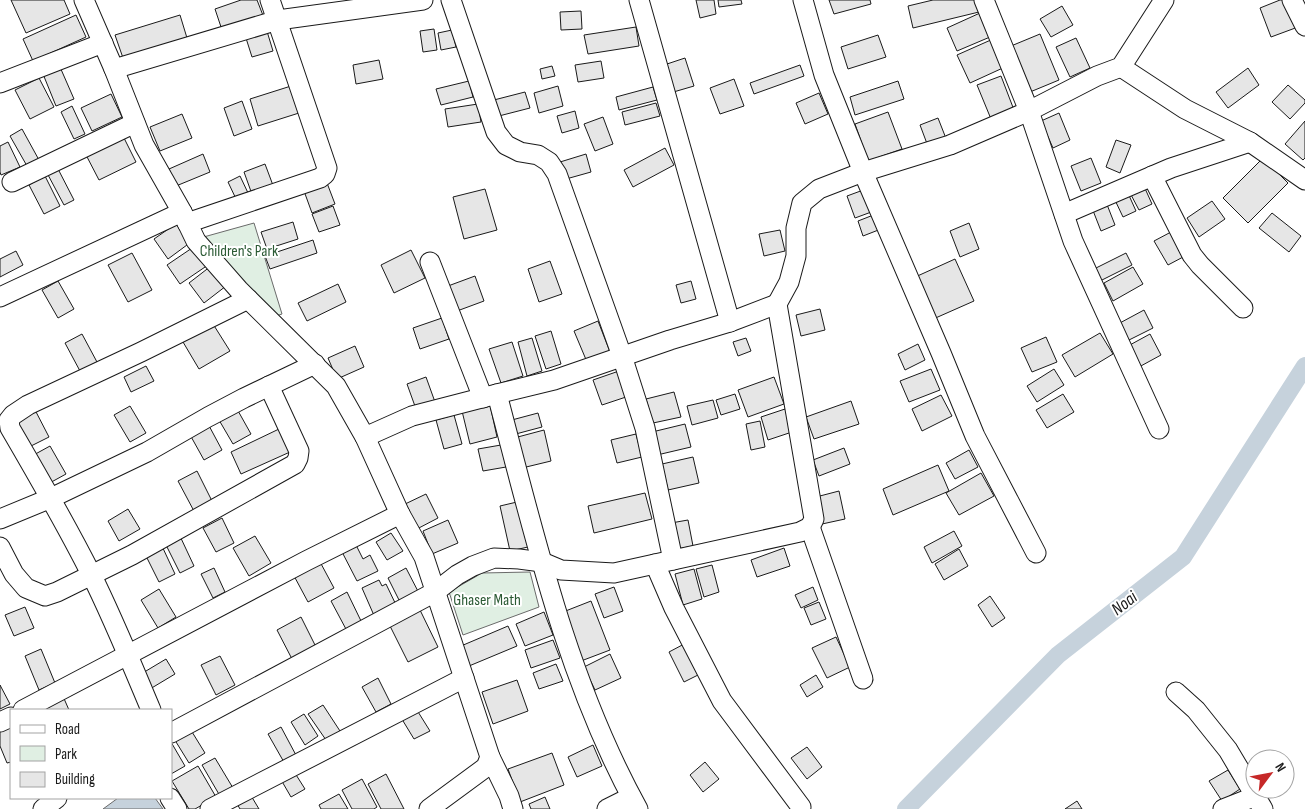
<svg xmlns="http://www.w3.org/2000/svg" width="1305" height="809" font-family="'Sofia Sans Condensed',sans-serif">
	<style>
		.green { fill: #e0efe3; stroke: #6a6a6a }
		.water { fill: #c6d2dc; stroke: #6a6a6a }
		.lines { fill: none; stroke-linecap: round; stroke-linejoin: round }
		.canal { stroke: #c6d2dc; stroke-width: 18 }
		.building { fill: #e6e6e6; stroke: #1a1a1a }
		.minor-casing { stroke: #1a1a1a; stroke-width: 21 }
		.minor { stroke: #fff; stroke-width: 19 }
		.labels { text-anchor: middle; stroke-width: 4; stroke-linejoin: round; paint-order: stroke }
		.park-label { font-size: 16px; fill: #2b5a34; stroke: #fff }
		.water-label { font-size: 18px; font-style: italic; fill: #1a1a1a; stroke: #fff }
	</style>
	<rect width="100%" height="100%" fill="#fff"/>
	<g class="green">
		<path d="M254 223 282 314 273 317 200 238Z"/>
		<path d="M530 572 539 607 463 635 449 592 482 573Z"/>
	</g>
	<path class="water" d="M118 798H155L163 809H103Z"/>
	<g class="lines">
		<path class="canal" d="M906 809 1058 655 1183 557 1305 366"/>
	</g>
	<g class="building">
		<path d="M11 0H64L70 14 26 33Z"/>
		<path d="M241 0H257L264 18 223 33 215 9Z"/>
		<path d="M696 0H714L716 14 700 18Z"/>
		<path d="M718 0H741L742 4 719 7Z"/>
		<path d="M829 0H870L871 4 834 14Z"/>
		<path d="M933 0H976L979 12 913 28 908 6Z"/>
		<path d="M1280 0H1287L1298 27 1271 37 1260 8Z"/>
		<path d="M1062 6 1073 25 1051 37 1040 19Z"/>
		<path d="M581 11 582 29 561 30 560 12Z"/>
		<path d="M980 13 990 37 957 51 947 28Z"/>
		<path d="M76 15 86 37 33 61 23 39Z"/>
		<path d="M180 15 187 38 123 58 115 35Z"/>
		<path d="M636 27 639 46 588 54 584 35Z"/>
		<path d="M266 28 273 51 252 57 245 35Z"/>
		<path d="M434 29 437 50 423 52 420 31Z"/>
		<path d="M452 30 456 47 441 50 438 33Z"/>
		<path d="M1040 34 1059 80 1030 92 1011 46Z"/>
		<path d="M878 35 886 57 848 69 841 47Z"/>
		<path d="M1076 38 1090 68 1070 77 1056 47Z"/>
		<path d="M993 39 1005 67 970 83 957 55Z"/>
		<path d="M685 58 694 86 670 93 661 66Z"/>
		<path d="M379 60 383 79 356 84 353 65Z"/>
		<path d="M601 61 604 78 578 82 575 65Z"/>
		<path d="M800 65 804 76 754 94 750 83Z"/>
		<path d="M552 66 555 76 542 79 540 69Z"/>
		<path d="M60 67 74 99 56 106 43 74Z"/>
		<path d="M1248 68 1259 85 1228 108 1216 92Z"/>
		<path d="M1001 76 1014 110 991 119 977 85Z"/>
		<path d="M39 78 54 107 30 119 15 90Z"/>
		<path d="M734 79 744 106 720 114 710 88Z"/>
		<path d="M469 81 473 97 441 105 436 89Z"/>
		<path d="M898 81 904 99 855 115 850 97Z"/>
		<path d="M1288 85 1305 100V103L1290 119 1272 102Z"/>
		<path d="M291 86 299 113 258 126 250 99Z"/>
		<path d="M558 86 563 106 539 113 534 93Z"/>
		<path d="M653 87 657 100 619 110 616 97Z"/>
		<path d="M525 92 530 108 495 117 490 101Z"/>
		<path d="M819 93 828 114 805 124 796 103Z"/>
		<path d="M111 94 122 117 92 131 81 108Z"/>
		<path d="M242 101 252 129 234 136 224 108Z"/>
		<path d="M656 103 660 116 625 125 622 112Z"/>
		<path d="M478 104 481 122 448 127 445 109Z"/>
		<path d="M72 106 85 134 74 139 61 112Z"/>
		<path d="M575 111 579 128 562 133 557 116Z"/>
		<path d="M888 112 902 149 868 161 855 124Z"/>
		<path d="M1059 113 1070 140 1053 148 1041 121Z"/>
		<path d="M182 114 192 138 160 151 150 127Z"/>
		<path d="M603 117 613 144 595 151 584 124Z"/>
		<path d="M938 118 947 141 929 149 920 125Z"/>
		<path d="M1305 121V158L1303 160 1285 144Z"/>
		<path d="M22 129 39 160 27 166 10 136Z"/>
		<path d="M122 134 136 162 99 180 85 153Z"/>
		<path d="M1116 140 1131 145 1120 173 1106 167Z"/>
		<path d="M8 142 20 167 1 175 0 172V146Z"/>
		<path d="M665 148 674 165 633 187 624 170Z"/>
		<path d="M203 154 210 172 176 186 169 169Z"/>
		<path d="M586 154 591 172 566 179 560 162Z"/>
		<path d="M1091 158 1101 183 1081 191 1071 166Z"/>
		<path d="M1263 158 1288 183 1248 223 1223 198Z"/>
		<path d="M265 164 274 188 253 197 244 172Z"/>
		<path d="M57 167 74 200 64 205 47 173Z"/>
		<path d="M45 176 60 206 44 214 29 185Z"/>
		<path d="M240 176 249 195 237 201 228 182Z"/>
		<path d="M327 183 335 204 312 213 304 191Z"/>
		<path d="M1143 184 1152 204 1139 210 1129 191Z"/>
		<path d="M485 189 497 230 464 239 453 197Z"/>
		<path d="M866 189 874 211 855 218 847 196Z"/>
		<path d="M1127 191 1136 211 1123 217 1114 198Z"/>
		<path d="M1212 201 1225 219 1199 237 1187 218Z"/>
		<path d="M1106 202 1115 225 1101 231 1092 208Z"/>
		<path d="M333 206 340 225 319 232 312 214Z"/>
		<path d="M1272 213 1301 236 1289 252 1259 228Z"/>
		<path d="M876 214 881 229 863 236 858 221Z"/>
		<path d="M293 222 298 239 267 249 261 232Z"/>
		<path d="M177 223 191 242 168 259 154 239Z"/>
		<path d="M969 223 979 249 960 257 950 231Z"/>
		<path d="M780 230 785 251 764 256 759 234Z"/>
		<path d="M1171 232 1185 256 1168 265 1154 241Z"/>
		<path d="M313 240 317 253 270 269 265 256Z"/>
		<path d="M195 246 208 265 180 284 167 265Z"/>
		<path d="M411 250 425 278 394 293 381 265Z"/>
		<path d="M16 251 23 265 0 277V259Z"/>
		<path d="M132 253 152 290 128 302 108 265Z"/>
		<path d="M1126 253 1132 265 1100 281 1094 269Z"/>
		<path d="M955 259 974 301 931 320 913 278Z"/>
		<path d="M550 261 562 294 539 302 528 269Z"/>
		<path d="M211 266 226 286 204 303 189 283Z"/>
		<path d="M1133 267 1143 284 1113 301 1104 283Z"/>
		<path d="M475 276 484 301 457 311 448 286Z"/>
		<path d="M58 281 74 309 58 318 42 290Z"/>
		<path d="M691 281 696 299 681 303 676 285Z"/>
		<path d="M338 284 346 302 307 321 298 303Z"/>
		<path d="M820 309 825 330 801 336 796 315Z"/>
		<path d="M1144 310 1153 328 1127 341 1118 324Z"/>
		<path d="M442 318 449 339 420 349 413 328Z"/>
		<path d="M598 321 610 352 587 362 574 331Z"/>
		<path d="M213 324 230 351 199 369 183 342Z"/>
		<path d="M551 331 561 364 546 369 535 336Z"/>
		<path d="M1100 333 1113 354 1075 377 1062 355Z"/>
		<path d="M82 334 97 362 80 371 65 343Z"/>
		<path d="M1150 334 1161 355 1139 367 1128 346Z"/>
		<path d="M1046 337 1057 362 1032 372 1021 348Z"/>
		<path d="M532 338 542 371 527 376 518 342Z"/>
		<path d="M746 338 751 351 738 356 733 342Z"/>
		<path d="M512 342 523 376 501 383 489 349Z"/>
		<path d="M918 344 925 360 905 370 898 354Z"/>
		<path d="M355 346 364 367 337 379 328 358Z"/>
		<path d="M146 366 154 381 131 392 124 377Z"/>
		<path d="M931 369 940 390 909 402 900 381Z"/>
		<path d="M1054 369 1064 385 1037 402 1027 386Z"/>
		<path d="M619 371 629 396 602 405 593 380Z"/>
		<path d="M426 377 435 402 416 409 407 384Z"/>
		<path d="M774 377 784 404 748 417 738 390Z"/>
		<path d="M674 392 681 417 653 423 646 399Z"/>
		<path d="M735 394 740 409 721 415 716 400Z"/>
		<path d="M1063 394 1074 412 1047 428 1036 410Z"/>
		<path d="M941 395 952 416 922 431 912 409Z"/>
		<path d="M713 400 718 418 692 425 687 406Z"/>
		<path d="M851 401 859 424 814 439 806 417Z"/>
		<path d="M490 405 497 437 470 444 462 411Z"/>
		<path d="M130 406 146 433 130 442 114 415Z"/>
		<path d="M34 408 49 437 27 448 12 420Z"/>
		<path d="M237 409 251 434 233 444 219 420Z"/>
		<path d="M785 409 792 432 768 440 761 417Z"/>
		<path d="M538 413 542 427 512 435 508 421Z"/>
		<path d="M454 415 462 444 444 449 436 420Z"/>
		<path d="M760 421 765 447 751 450 746 424Z"/>
		<path d="M207 422 222 450 204 460 189 433Z"/>
		<path d="M685 424 691 447 657 455 652 432Z"/>
		<path d="M279 429 290 452 241 474 231 452Z"/>
		<path d="M544 430 551 461 522 468 514 438Z"/>
		<path d="M636 434 642 457 617 463 611 440Z"/>
		<path d="M501 445 506 467 483 471 478 449Z"/>
		<path d="M50 446 66 474 46 485 30 457Z"/>
		<path d="M844 448 850 464 819 476 813 460Z"/>
		<path d="M969 450 978 467 955 479 946 463Z"/>
		<path d="M693 457 699 483 668 490 662 464Z"/>
		<path d="M938 465 949 491 893 515 883 489Z"/>
		<path d="M197 471 213 503 195 513 178 481Z"/>
		<path d="M981 473 994 496 959 515 946 493Z"/>
		<path d="M839 491 845 519 822 524 816 497Z"/>
		<path d="M645 493 652 519 594 533 588 506Z"/>
		<path d="M426 494 438 518 415 530 403 505Z"/>
		<path d="M517 502 528 547 510 551 500 506Z"/>
		<path d="M128 509 140 529 119 541 108 521Z"/>
		<path d="M222 518 234 543 216 552 203 528Z"/>
		<path d="M448 520 458 543 432 554 423 531Z"/>
		<path d="M688 520 693 546 677 549 671 523Z"/>
		<path d="M954 531 962 546 932 563 924 547Z"/>
		<path d="M391 533 403 551 387 560 376 542Z"/>
		<path d="M179 534 194 566 180 573 164 541Z"/>
		<path d="M255 536 271 563 249 576 233 548Z"/>
		<path d="M355 543 363 559 370 555 378 571 357 581 341 550Z"/>
		<path d="M161 544 175 574 159 582 144 552Z"/>
		<path d="M784 548 790 566 757 577 751 560Z"/>
		<path d="M959 549 968 566 944 580 935 564Z"/>
		<path d="M319 560 334 588 308 602 293 574Z"/>
		<path d="M712 565 719 592 704 597 696 569Z"/>
		<path d="M214 568 225 592 213 598 201 574Z"/>
		<path d="M406 568 422 599 403 608 388 578Z"/>
		<path d="M694 569 702 599 683 605 675 574Z"/>
		<path d="M379 580 382 586 386 584 398 609 376 620 362 588Z"/>
		<path d="M614 587 623 611 604 618 595 594Z"/>
		<path d="M813 587 818 600 801 608 795 595Z"/>
		<path d="M159 589 176 617 158 628 141 600Z"/>
		<path d="M347 592 362 623 347 631 331 601Z"/>
		<path d="M990 596 1005 618 992 627 978 605Z"/>
		<path d="M591 601 610 650 581 661 563 612Z"/>
		<path d="M819 602 826 619 811 625 804 608Z"/>
		<path d="M25 607 34 628 14 636 5 615Z"/>
		<path d="M420 610 438 647 408 662 390 626Z"/>
		<path d="M544 612 553 635 525 646 516 624Z"/>
		<path d="M301 617 316 647 292 659 277 630Z"/>
		<path d="M508 626 517 646 469 666 461 646Z"/>
		<path d="M836 637 850 667 827 678 812 648Z"/>
		<path d="M553 640 560 658 531 668 525 650Z"/>
		<path d="M686 643 702 673 684 682 669 652Z"/>
		<path d="M41 649 55 683 39 690 25 656Z"/>
		<path d="M610 654 621 678 595 690 584 667Z"/>
		<path d="M220 656 235 685 216 695 201 665Z"/>
		<path d="M166 659 175 674 150 689 141 674Z"/>
		<path d="M556 664 563 681 539 689 533 673Z"/>
		<path d="M816 675 823 687 807 697 800 685Z"/>
		<path d="M378 678 391 704 376 712 362 687Z"/>
		<path d="M517 680 528 711 493 724 482 692Z"/>
		<path d="M0 685 10 704 0 709Z"/>
		<path d="M62 694 69 710H45L42 703Z"/>
		<path d="M323 705 340 731 326 740 308 714Z"/>
		<path d="M415 707 430 731 414 739 400 716Z"/>
		<path d="M304 714 318 736 305 745 291 722Z"/>
		<path d="M11 725V762L7 763 0 746V726Z"/>
		<path d="M189 727 205 753 189 763 173 737Z"/>
		<path d="M281 727 297 757 285 764 268 734Z"/>
		<path d="M171 742 185 766 171 774Z"/>
		<path d="M593 745 602 766 577 777 568 757Z"/>
		<path d="M807 747 822 767 807 779 791 758Z"/>
		<path d="M552 753 564 785 520 802 508 769Z"/>
		<path d="M215 758 233 788 220 796 202 765Z"/>
		<path d="M705 762 719 779 703 792 690 775Z"/>
		<path d="M198 766 216 797 195 809H189L172 781Z"/>
		<path d="M293 770 305 789 291 797 280 778Z"/>
		<path d="M1228 770 1240 789 1222 801 1209 781Z"/>
		<path d="M386 774 404 809H381L368 784Z"/>
		<path d="M362 779 377 807 374 809H352L342 790Z"/>
		<path d="M250 794 259 809H240L236 802Z"/>
		<path d="M339 794 348 809H321L319 805Z"/>
		<path d="M545 797 550 809H531L529 804Z"/>
		<path d="M1077 801 1082 809H1065Z"/>
	</g>
	<g class="lines">
		<defs>
			<g id="minor">
				<path d="M84 0 114 69 144 145 182 212 196 241 239 290 336 386 365 437 400 514 424 557 490 757 486 767 429 809"/>
				<path d="M451 0 496 132 506 145 520 152 538 155 549 162 557 174 622 356 645 428 673 560"/>
				<path d="M639 0 730 322"/>
				<path d="M803 0 824 75 863 172 941 353 975 436 1036 553"/>
				<path d="M984 0 1029 111 1073 241 1159 429"/>
				<path d="M1292 0 1305 26"/>
				<path d="M1121 67 1185 109 1250 142 1305 180"/>
				<path d="M114 69 278 20 423 0"/>
				<path d="M0 83 103 43"/>
				<path d="M1152 176 1192 255 1200 265 1243 308"/>
				<path d="M12 182 135 123"/>
				<path d="M1064 214 1171 168 1250 142"/>
				<path d="M187 223 320 178 325 174 327 168 270 0"/>
				<path d="M430 262 483 398"/>
				<path d="M0 297 182 212"/>
				<path d="M497 394C534 534 567 681 638 809"/>
				<path d="M365 437 412 416 497 394 554 380 670 340 730 322 777 304"/>
				<path d="M0 519 51 498 147 452 208 417 244 398 315 364"/>
				<path d="M810 527 863 679"/>
				<path d="M0 547 14 574 26 588 45 596 57 592 132 555 295 464 298 458 299 451 269 386"/>
				<path d="M655 564 674 608 722 701 801 807"/>
				<path d="M1176 692 1196 710 1228 750 1263 809"/>
				<path d="M23 710 306 561 400 514"/>
				<path d="M151 710C132 665 113 618 91 574 66 524 38 476 10 428L9 420 13 415 28 405 141 352 248 299"/>
				<path d="M0 722 11 717"/>
				<path d="M171 733 435 592 457 575 473 566 494 558 519 559 542 562 561 570 614 573 800 532 810 527 814 519 777 304 789 282 796 256V228L802 203 819 189 863 172 950 145 1029 111 1097 76 1121 67 1164 0"/>
				<path d="M490 757 509 796 513 809"/>
				<path d="M170 798 177 809"/>
				<path d="M43 809 57 798"/>
				<path d="M210 809 464 678"/>
				<path d="M607 809 631 797"/>
				<path d="M1223 809 1256 796"/>
			</g>
		</defs>
		<use href="#minor" class="minor-casing"/>
		<use href="#minor" class="minor"/>
	</g>
	<g class="labels">
		<g class="park-label">
			<text x="239" y="256">Children's Park</text>
			<text x="487" y="605">Ghaser Math</text>
		</g>
		<g class="water-label">
			<text transform="translate(1124 603) rotate(-38)" y="6">Noai</text>
		</g>
	</g>
	<rect x="10" y="709" width="162" height="90" fill="#ffffff" stroke="#a3a3a3"/>
	<rect x="20" y="725" width="25" height="8" fill="#ffffff" stroke="#a3a3a3"/>
	<text x="55" y="734" font-size="15" fill="#1a1a1a">Road</text>
	<rect x="20" y="746" width="25" height="15" fill="#e0efe3" stroke="#a3a3a3"/>
	<text x="55" y="759" font-size="15" fill="#1a1a1a">Park</text>
	<rect x="20" y="772" width="25" height="15" fill="#e6e6e6" stroke="#a3a3a3"/>
	<text x="55" y="784" font-size="15" fill="#1a1a1a">Building</text>
	<g transform="translate(1270 774) rotate(58)"><circle r="24" fill="#ffffff" stroke="#a3a3a3"/>
	<path d="M0-4L9 19L0 12L-9 19Z" fill="#c62828"/>
	<text y="-8" font-size="14" font-weight="bold" text-anchor="middle" fill="#1a1a1a">N</text>
	</g>
</svg>
